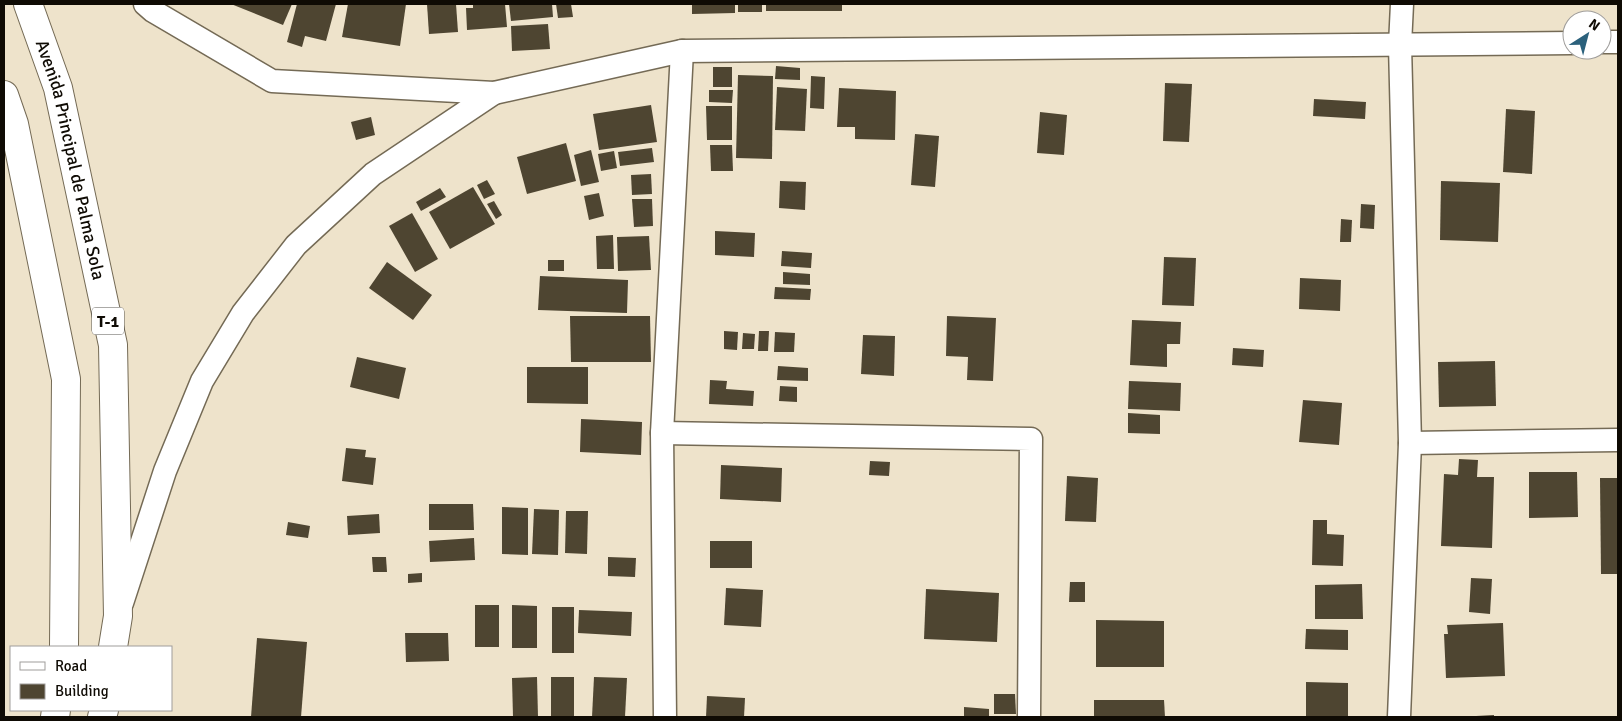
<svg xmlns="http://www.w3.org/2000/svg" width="1622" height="721" font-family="Signika,sans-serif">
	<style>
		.building { fill: #4e4531 }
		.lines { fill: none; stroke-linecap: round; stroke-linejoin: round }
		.minor-casing { stroke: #746a55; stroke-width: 25 }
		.trunk-casing { stroke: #746a55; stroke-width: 30 }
		.minor { stroke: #fff; stroke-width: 22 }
		.trunk { stroke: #fff; stroke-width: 28 }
		.labels { text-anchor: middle; stroke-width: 5; stroke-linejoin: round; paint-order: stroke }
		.shield { fill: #fff; stroke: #57544f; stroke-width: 1 }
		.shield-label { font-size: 16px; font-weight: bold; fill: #0f0b04 }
		.street-label { font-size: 18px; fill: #0f0b04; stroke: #fff }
	</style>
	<rect width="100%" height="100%" fill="#eee3cb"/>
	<g class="building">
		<path d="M231 4H292L283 25Z"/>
		<path d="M297 4H336L326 41 305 36 302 47 287 42Z"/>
		<path d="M348 4H406L400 46 342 37Z"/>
		<path d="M427 4H456L458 32 429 34Z"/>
		<path d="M473 4H505L507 27 467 30 466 8H473Z"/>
		<path d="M509 4H552L553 17 511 21Z"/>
		<path d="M556 4H571L573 17 558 18Z"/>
		<path d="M692 4H735V13L692 14Z"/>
		<rect x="738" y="4" width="24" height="8"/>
		<rect x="766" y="4" width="76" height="7"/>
		<path d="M548 24 550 49 512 51 511 26Z"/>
		<path d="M776 66 800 68V80L775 79Z"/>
		<rect x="713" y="67" width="19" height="20"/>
		<path d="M738 75 773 76 772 159 736 158Z"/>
		<path d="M811 76 825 77 824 109 810 108Z"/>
		<path d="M1165 83 1192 84 1189 142 1163 141Z"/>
		<path d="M777 87 807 89 805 131 775 130Z"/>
		<path d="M839 88 896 91 895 140 855 139V127H837Z"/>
		<path d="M709 90H733L732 103 709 102Z"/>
		<path d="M1314 99 1366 102 1365 119 1313 116Z"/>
		<path d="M651 105 657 142 599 150 593 114Z"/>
		<path d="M706 106H732V140H707Z"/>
		<path d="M1506 109 1535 111 1532 174 1503 172Z"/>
		<path d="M1040 112 1067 115 1064 155 1037 153Z"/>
		<path d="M371 117 375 135 356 140 351 122Z"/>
		<path d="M915 134 939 136 935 187 911 185Z"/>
		<path d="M566 143 576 181 527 194 517 157Z"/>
		<path d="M710 145H732L733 171H711Z"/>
		<path d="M652 148 654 162 620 166 618 152Z"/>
		<path d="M591 150 599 182 581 186 574 155Z"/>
		<path d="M614 151 617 168 601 171 598 154Z"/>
		<path d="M651 174 652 194 632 195 631 175Z"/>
		<path d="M487 180 495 194 484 199 477 185Z"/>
		<path d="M780 181 806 182 805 210 779 208Z"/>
		<path d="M1441 181 1500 183 1498 242 1440 240Z"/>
		<path d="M473 187 495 224 450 249 429 212Z"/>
		<path d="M440 188 446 197 421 211 416 202Z"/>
		<path d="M599 193 604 216 589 220 584 196Z"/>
		<path d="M632 199H652L653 226 634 227Z"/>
		<path d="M494 201 502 215 496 219 487 204Z"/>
		<path d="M1361 204 1375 205 1374 229 1360 228Z"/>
		<path d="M412 213 438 259 415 272 389 226Z"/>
		<path d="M1341 219 1352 220 1351 242H1340Z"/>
		<path d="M715 231 755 233 754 257 715 255Z"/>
		<path d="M613 235 614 269H597L596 236Z"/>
		<path d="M649 236 651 270 618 271 617 237Z"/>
		<path d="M782 251 812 253 811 268 781 266Z"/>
		<path d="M1164 257 1196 258 1194 306 1162 305Z"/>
		<rect x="548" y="260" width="16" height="11"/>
		<path d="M387 262 432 295 413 320 369 288Z"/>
		<path d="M783 272 810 274V285L783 284Z"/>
		<path d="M540 276 628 280 627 313 538 310Z"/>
		<path d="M1300 278 1341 280 1340 311 1299 309Z"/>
		<path d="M775 287 811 289 810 300 774 299Z"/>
		<path d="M570 316H650L651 362H571Z"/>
		<path d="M947 316 996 318 993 381 967 380 968 357 946 356Z"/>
		<path d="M1132 320 1181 322 1180 344H1167V367L1130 365Z"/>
		<path d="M724 331 738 332 737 350 724 349Z"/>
		<path d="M759 331H769L768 351H758Z"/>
		<path d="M775 332 795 333 794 352H774Z"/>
		<path d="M743 333 755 334 754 349H742Z"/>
		<path d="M863 335 895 336 894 376 861 374Z"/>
		<path d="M1233 348 1264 350 1263 367 1232 365Z"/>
		<path d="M357 357 406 368 399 399 350 387Z"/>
		<path d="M1495 361 1496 406 1439 407 1438 362Z"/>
		<path d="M778 366 808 368V381L777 380Z"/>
		<path d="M527 367H588V404L527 403Z"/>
		<path d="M710 380 727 381 726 389 754 391 753 406 709 404Z"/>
		<path d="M1129 381 1181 383 1180 411 1128 409Z"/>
		<path d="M780 386 797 387V402L779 401Z"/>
		<path d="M1303 400 1342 403 1339 445 1299 442Z"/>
		<path d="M1128 413 1160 415V434L1128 433Z"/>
		<path d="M581 419 642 422 641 455 580 452Z"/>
		<path d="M346 448 366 450 365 457 376 458 373 485 342 481Z"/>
		<path d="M1459 459 1478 460 1477 477H1494L1492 548 1441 546 1444 474 1458 475Z"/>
		<path d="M870 461 890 462 889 476 869 475Z"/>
		<path d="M721 465 782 468 781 502 720 499Z"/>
		<path d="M1529 472H1577L1578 517 1529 518Z"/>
		<path d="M1067 476 1098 478 1096 522 1065 521Z"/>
		<path d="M1600 478H1618V574H1601Z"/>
		<path d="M429 504H473L474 530H429Z"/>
		<path d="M502 507 528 508V555L502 554Z"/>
		<path d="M534 509 559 510 558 555 532 554Z"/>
		<path d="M566 511H588L587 554 565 553Z"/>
		<path d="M379 514 380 533 348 535 347 516Z"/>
		<path d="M1313 520H1327V534L1344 535 1343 566 1312 565Z"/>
		<path d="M288 522 310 526 308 538 286 535Z"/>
		<path d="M474 538 475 560 430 562 429 541Z"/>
		<rect x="710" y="541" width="42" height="27"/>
		<path d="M372 557H386L387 572H373Z"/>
		<path d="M608 557 636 558 635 577 608 576Z"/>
		<path d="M422 573V582L408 583V574Z"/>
		<path d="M1471 578 1492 579 1490 614 1469 612Z"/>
		<path d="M1070 582H1085V602H1069Z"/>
		<path d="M1362 584 1363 619H1315V585Z"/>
		<path d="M726 588 763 590 761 627 724 625Z"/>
		<path d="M926 589 999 593 997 642 924 639Z"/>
		<rect x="475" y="605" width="24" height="42"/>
		<path d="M512 605 537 606V648H512Z"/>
		<rect x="552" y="607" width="22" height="46"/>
		<path d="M579 610 632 612 631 636 578 633Z"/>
		<path d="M1096 620 1164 621V667H1096Z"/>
		<path d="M1503 623 1505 676 1446 678 1444 634H1448L1447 625Z"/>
		<path d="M1306 629 1348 630V650L1305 649Z"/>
		<path d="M405 633H448L449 661 406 662Z"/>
		<path d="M257 638 307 642 301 717H251Z"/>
		<path d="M537 677 538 717H513L512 678Z"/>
		<rect x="551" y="677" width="23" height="40"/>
		<path d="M594 677 627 678 625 717H592Z"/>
		<path d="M1306 682 1348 683V717H1306Z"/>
		<path d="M994 694H1015L1016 714H994Z"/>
		<path d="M707 696 745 698 744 717H706Z"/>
		<path d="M1094 700H1164L1165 717H1094Z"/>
		<path d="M964 707 989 709V717H964Z"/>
		<path d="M1494 715V717H1476V716Z"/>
	</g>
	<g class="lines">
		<defs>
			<g id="minor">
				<path d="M145 4 153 11 272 81 494 93 682 51 1572 43"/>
				<path d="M1602 42H1618"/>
				<path d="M662 433 1031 439 1029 717"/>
				<path d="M1410 443 1618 440"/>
				<path d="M122 603 165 471 202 381 243 313 296 245 373 174 494 93"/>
				<path d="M665 717 662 433 682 51"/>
				<path d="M1399 717 1410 443 1400 45 1402 4"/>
			</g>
			<g id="trunk">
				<path id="s1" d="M28 4 58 88 113 345 118 616 113 647"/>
				<path d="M4 95 14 124 66 379 64 647"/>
				<path d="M55 717 56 710"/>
				<path d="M102 717 104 710"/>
			</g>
		</defs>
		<use href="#minor" class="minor-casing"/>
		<use href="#trunk" class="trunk-casing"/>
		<use href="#minor" class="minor"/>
		<use href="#trunk" class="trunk"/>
	</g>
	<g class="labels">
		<rect class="shield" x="92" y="307.5" width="32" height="27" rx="4"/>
		<g class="shield-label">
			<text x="108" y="327">T-1</text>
		</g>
		<g class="street-label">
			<text dy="6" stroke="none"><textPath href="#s1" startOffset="162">Avenida Principal de Palma Sola</textPath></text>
		</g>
	</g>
	<rect width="1622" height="721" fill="none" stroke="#0f0b04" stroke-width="10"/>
	<rect x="10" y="646" width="162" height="65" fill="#ffffff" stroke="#9f9d9b"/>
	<rect x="20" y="662" width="25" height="8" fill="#ffffff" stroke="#9f9d9b"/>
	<text x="55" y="671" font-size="15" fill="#0f0b04">Road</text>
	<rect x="20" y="684" width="25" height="15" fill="#4e4531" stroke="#9f9d9b"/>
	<text x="55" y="696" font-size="15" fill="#0f0b04">Building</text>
	<g transform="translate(1587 35) rotate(36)"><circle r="24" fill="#ffffff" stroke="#9f9d9b"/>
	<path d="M0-4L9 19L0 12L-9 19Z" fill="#2b617c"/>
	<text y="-8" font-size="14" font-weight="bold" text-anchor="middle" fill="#0f0b04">N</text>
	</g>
</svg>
